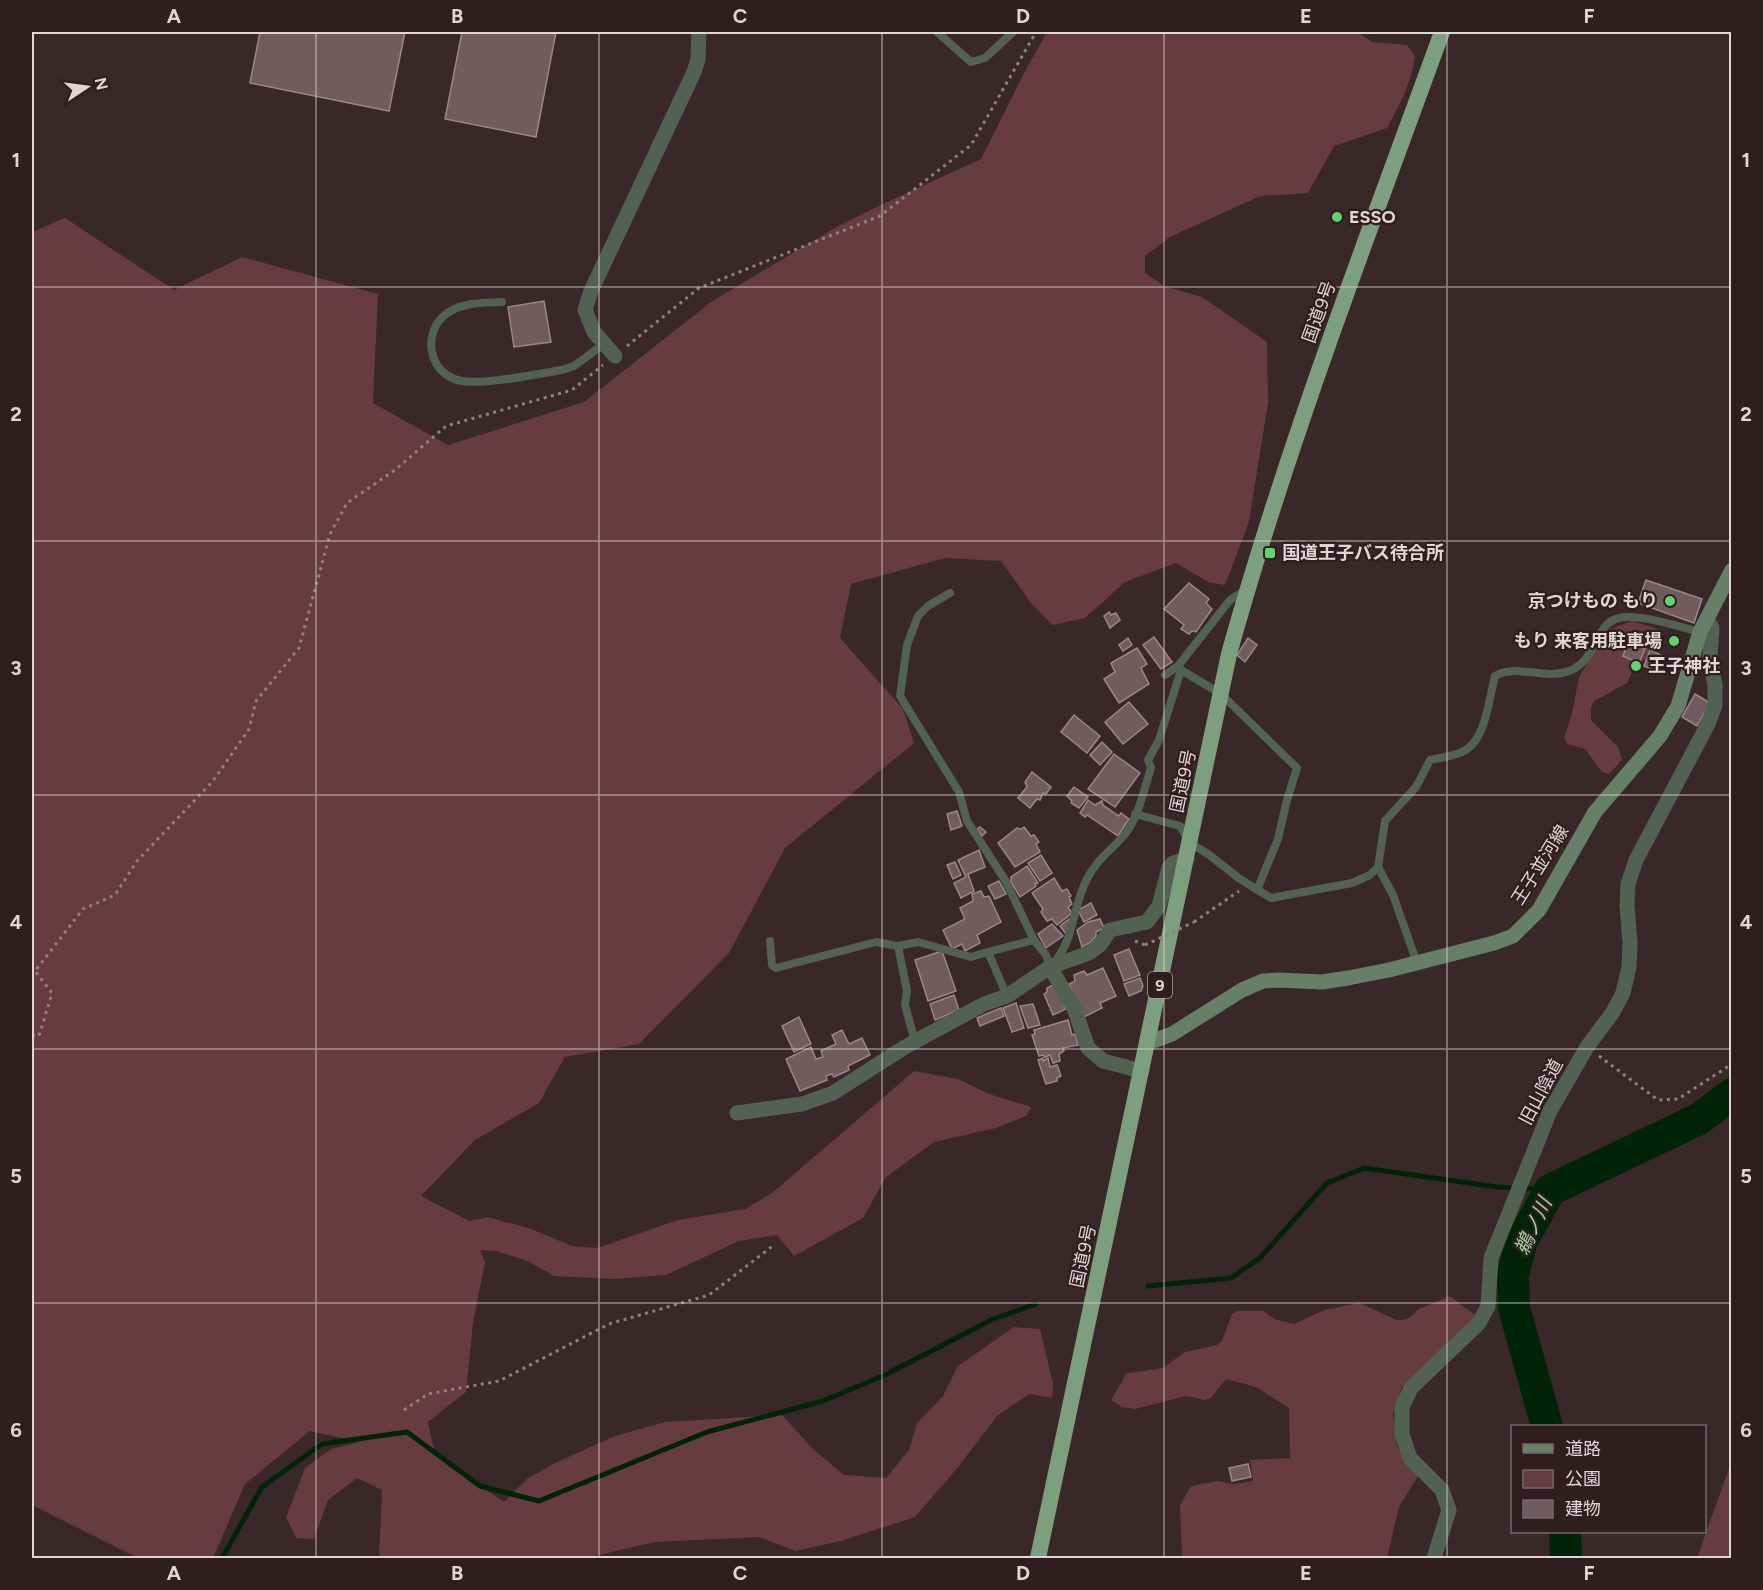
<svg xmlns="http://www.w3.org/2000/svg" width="1763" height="1590" font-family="Figtree,'Noto Sans JP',sans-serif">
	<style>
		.green { fill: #663b42 }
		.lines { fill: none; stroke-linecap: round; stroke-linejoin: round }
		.stream { stroke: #002506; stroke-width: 5 }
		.river { stroke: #002506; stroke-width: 32 }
		.building { fill: #705b5e; stroke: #9b8588; stroke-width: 1.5 }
		.path { stroke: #8f8081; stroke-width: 3; stroke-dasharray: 3 4.5; stroke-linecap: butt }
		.service { stroke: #526252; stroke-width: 8 }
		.minor { stroke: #526252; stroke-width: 15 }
		.secondary { stroke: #667f67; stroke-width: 15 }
		.trunk { stroke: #7ca07d; stroke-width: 16 }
		.path-bridge { stroke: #8f8081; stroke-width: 3; stroke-dasharray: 3 4.5; stroke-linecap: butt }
		.grid { fill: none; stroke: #e1d5d6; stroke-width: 1.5; stroke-opacity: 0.55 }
		.poi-dot { fill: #5ed56c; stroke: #2f1d20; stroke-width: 2 }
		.labels { text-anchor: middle; stroke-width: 4.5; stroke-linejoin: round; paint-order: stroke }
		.shield { fill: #2f1d20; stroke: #ac9e9f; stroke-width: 1.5 }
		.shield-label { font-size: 16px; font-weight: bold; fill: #e1d5d6 }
		.poi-label { font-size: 18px; font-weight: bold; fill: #e1d5d6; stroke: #2f1d20; text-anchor: start }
		.street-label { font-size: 18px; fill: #e1d5d6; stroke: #2f1d20 }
		.water-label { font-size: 20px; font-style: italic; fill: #9cd79f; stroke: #2f1d20 }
		.neatline { fill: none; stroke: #e1d5d6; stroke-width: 2 }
		.grid-label { font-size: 20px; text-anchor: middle; font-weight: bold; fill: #e1d5d6 }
	</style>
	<rect width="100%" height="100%" fill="#392729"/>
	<g class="green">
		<path d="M1047 32H1357L1372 42 1407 45 1415 56C1411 83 1400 105 1387 128L1334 146 1308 193 1260 196 1170 237 1145 256V273L1164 286 1202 297 1267 342 1268 403 1249 522 1225 585 1208 582 1176 563 1125 582 1085 618 1052 625 1031 603 1001 561 945 558 851 584 840 638 903 709 914 743 785 848 729 953 639 1044 565 1057 539 1103 475 1140 421 1196 469 1221 488 1217 531 1229 572 1246 598 1248 677 1220 745 1209 772 1193 914 1071 958 1079 989 1094 1031 1107 1026 1116 996 1128 934 1142 886 1177 863 1218 794 1256 777 1235 739 1241 666 1275 615 1279 554 1276 528 1261 496 1251 480 1250 485 1262 473 1323 466 1392 428 1422 435 1455 504 1502 528 1478 557 1462 615 1436 665 1422 782 1415 813 1449 844 1475 886 1478 909 1450 917 1423 943 1396 958 1366 1014 1327 1040 1329 1053 1383 1052 1398 1029 1394 997 1416 959 1466 915 1517 841 1541 796 1551 759 1537 655 1542 586 1558H379L382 1490 357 1478 328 1500 314 1539 296 1538 286 1517 305 1468 331 1449 360 1442 310 1431 245 1484 213 1558H138L32 1505V232L65 218 174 290 242 257 378 294 373 403 448 445 584 402 711 302 838 226 885 203 981 159 1023 75Z"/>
		<path d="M1632 621 1661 630 1652 655 1635 666 1627 683 1594 701 1591 707V720L1618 747 1622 760 1609 774 1602 772 1585 749 1567 744 1564 738 1572 713 1579 677 1608 630Z"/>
		<path d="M1450 1296 1476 1316 1402 1387 1393 1413 1397 1446 1418 1476 1399 1507 1387 1558H1182L1180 1505 1191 1486 1218 1481 1234 1484 1253 1481 1250 1460 1290 1458 1289 1408 1256 1387 1226 1379 1211 1398 1205 1400 1186 1396 1135 1409 1122 1407 1111 1400 1127 1373 1163 1368 1185 1352 1217 1345 1222 1341 1232 1314 1238 1311H1264L1274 1319 1294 1324 1324 1310 1360 1303 1396 1320H1403L1409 1318 1419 1309Z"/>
		<path d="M1731 1463V1558H1697Z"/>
	</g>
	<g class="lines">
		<g class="stream">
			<path d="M1148 1286 1231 1278 1260 1258 1327 1183 1364 1168 1497 1187 1550 1190"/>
			<path d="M222 1558 262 1487 322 1444 407 1432 480 1486 539 1501 707 1432 823 1401 885 1375 993 1319 1036 1304"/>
		</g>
		<g class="river">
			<path d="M1547 1426 1514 1308 1513 1275 1521 1243 1550 1190 1699 1119 1732 1094"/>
			<path d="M1565 1532 1566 1558"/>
		</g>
	</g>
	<g class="building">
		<path d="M260 32H405L389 111 250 83Z"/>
		<path d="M462 32H556L536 137 445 119Z"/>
		<path d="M544 301 551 342 514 347 508 307Z"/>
		<path d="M1268 548 1274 549 1271 558 1266 557Z"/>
		<path d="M1646 580 1702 599 1694 623 1638 603Z"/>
		<path d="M1189 583 1209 599 1206 603 1212 609 1196 632 1192 631 1189 634 1181 629 1184 625 1164 609Z"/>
		<path d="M1109 612 1111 615 1116 613 1120 620 1110 628 1104 616Z"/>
		<path d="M1154 637 1172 662 1161 669 1143 645Z"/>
		<path d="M1128 638 1132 645 1123 651 1119 645Z"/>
		<path d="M1248 638 1257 645 1245 662 1237 655Z"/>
		<path d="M1628 642 1645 649 1639 663 1623 656Z"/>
		<path d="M1137 648 1147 664 1141 668 1149 684 1119 703 1104 679 1115 672 1111 663Z"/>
		<path d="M1650 650 1665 657 1659 672 1644 666Z"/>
		<path d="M1695 694 1710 703 1697 726 1682 717Z"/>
		<path d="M1129 702 1148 724 1123 744 1105 722Z"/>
		<path d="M1074 715 1100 736 1087 753 1061 732Z"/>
		<path d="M1102 742 1112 752 1100 765 1090 755Z"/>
		<path d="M1114 754 1140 773 1115 807 1088 789Z"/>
		<path d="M1032 772 1051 787 1046 794 1043 793 1040 800 1037 799 1030 808 1018 798 1027 787 1025 782Z"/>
		<path d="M1074 787 1088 797 1079 808 1071 803 1072 801 1067 796Z"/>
		<path d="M1088 800 1095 805 1102 801 1103 805 1119 816 1121 813 1129 819 1118 836 1087 815 1085 817 1080 813Z"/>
		<path d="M957 811 962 826 951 830 947 814Z"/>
		<path d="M980 827 986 832 982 836 977 829Z"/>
		<path d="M1024 827 1031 836 1034 835 1039 842 1036 844 1040 852 1015 867 998 843 1017 828 1021 829Z"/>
		<path d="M979 850 985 867 968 874 974 891 961 898 954 883 966 877 958 860Z"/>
		<path d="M1041 855 1052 873 1040 881 1028 863Z"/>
		<path d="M955 862 961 875 953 879 947 865Z"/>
		<path d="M1027 866 1038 883 1035 884 1036 886 1020 897 1011 882V877Z"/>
		<path d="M1054 878 1062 891 1067 889 1071 896 1069 897 1072 904 1068 907 1072 913 1057 925 1052 919 1047 921 1041 912 1043 909 1032 893Z"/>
		<path d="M999 881 1006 894 995 899 988 886Z"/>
		<path d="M981 891 984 897 989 896 1001 922 977 935 980 943 965 951 962 944 952 949 943 930 965 919 960 908 973 901 972 894Z"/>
		<path d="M1091 903 1097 915 1084 922 1078 910Z"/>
		<path d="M1069 919 1070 924 1066 934 1060 926Z"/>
		<path d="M1100 919 1104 928 1096 932V936L1091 942 1082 947 1077 930 1088 922Z"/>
		<path d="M1052 924 1063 936 1046 948 1038 934Z"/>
		<path d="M1129 949 1140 975 1124 981 1114 955Z"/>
		<path d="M942 951 956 991 928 1001 915 960Z"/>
		<path d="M1103 968 1116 996 1100 1003 1102 1008 1084 1017 1069 984 1075 981 1074 975 1084 971 1087 975Z"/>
		<path d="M1140 978 1143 986 1141 991 1129 996 1124 984Z"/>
		<path d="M1055 984 1066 1009 1053 1015 1044 994 1047 992V988Z"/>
		<path d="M954 995 959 1010 935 1020 930 1004Z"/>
		<path d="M1016 1003 1024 1028 1012 1032 1003 1008Z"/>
		<path d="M1033 1004 1040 1025 1028 1028 1020 1006Z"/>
		<path d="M1001 1008 1004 1016 980 1026 977 1018Z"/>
		<path d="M799 1017 811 1044 794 1052 782 1026Z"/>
		<path d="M1068 1020 1072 1035 1075 1034 1078 1045 1063 1048 1064 1051 1059 1054 1060 1061 1053 1063 1050 1055 1045 1057 1043 1055 1039 1056 1032 1035 1035 1034 1034 1030Z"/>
		<path d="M842 1030 849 1044 862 1038 870 1055 848 1066 849 1070 834 1077 832 1074 826 1076 827 1080 800 1091 786 1059 811 1047 816 1059 823 1057 821 1051 836 1044 832 1035Z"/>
		<path d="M1043 1058V1061L1048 1058 1050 1067 1057 1065 1061 1076 1057 1078V1081L1046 1084 1038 1060Z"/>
		<path d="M1248 1464 1251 1477 1232 1481 1229 1468Z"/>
	</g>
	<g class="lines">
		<g class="path">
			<path d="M627 346 699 288 880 216 971 145 1036 32"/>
			<path d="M1194 922 1239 891"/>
			<path d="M1135 941 1145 945"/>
			<path d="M32 1035 39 1036 52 993 35 971 83 909 115 895 137 861 213 781 249 729 256 701 299 648 330 534 347 503 395 470 446 426 572 390 603 365"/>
			<path d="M1599 1056 1658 1100 1678 1099 1732 1064"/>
			<path d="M404 1410 428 1394 499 1381 609 1324 709 1295 774 1245"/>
		</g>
		<g class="service">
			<path d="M937 32 971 62 985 58 1013 32"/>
			<path d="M502 302C484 303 464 302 449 312 420 330 428 376 462 381 486 385 536 374 562 370L574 366 604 344"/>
			<path d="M950 593 928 606 918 616 907 645 900 696 959 792 967 821 1005 880 1034 940 1046 955 1050 967C1076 941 1071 909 1087 879 1096 860 1113 849 1126 833 1139 815 1144 789 1151 768L1148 760 1159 740 1181 670 1178 666 1230 600 1246 590"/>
			<path d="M1181 670 1221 694 1297 768 1287 800 1278 839 1257 890"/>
			<path d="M1165 675 1178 666"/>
			<path d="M1135 814 1180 826 1190 843 1208 854 1240 879 1271 898 1352 883 1370 875 1378 867 1385 821 1416 787 1430 760C1440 758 1452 756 1462 752 1486 742 1489 698 1495 676 1516 664 1540 678 1562 673 1599 666 1592 624 1619 618 1638 613 1680 627 1700 632"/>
			<path d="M1378 867 1393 895 1417 963"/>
			<path d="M770 941 772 965 776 968 876 942 898 946"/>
			<path d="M1007 996 988 952 1034 940"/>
			<path d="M915 1042 905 1005 907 991 898 946 918 942 971 957 988 952"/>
		</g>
		<g class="minor">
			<path d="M615 356 594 332 585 310 591 291 694 72 698 59 699 32"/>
			<path d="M1050 967 1074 1008 1088 1048 1103 1061 1142 1071"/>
			<path d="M737 1113 802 1104 833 1093 905 1047 984 1004 1007 996 1050 967 1089 953 1100 945 1110 930 1147 922 1159 906 1169 868 1173 863 1187 859"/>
			<path d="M1434 1558 1449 1510 1442 1490 1410 1458 1402 1434V1407L1411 1388 1479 1323 1488 1306 1491 1258 1550 1111 1587 1047 1613 1012 1623 993 1629 967 1630 942 1627 906 1628 884 1636 860 1708 724 1715 705V685L1710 657 1712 628 1707 619"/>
		</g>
		<path class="secondary" d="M1148 1043 1172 1034 1242 990 1263 981 1278 980 1322 982 1348 978 1389 970 1494 943 1513 936 1539 910 1595 812 1660 736 1678 706 1700 632 1732 570"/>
		<path class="trunk" d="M1038 1558 1229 654C1288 442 1367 238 1442 32"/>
		<path class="path-bridge" d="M1145 945 1194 922"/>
	</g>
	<path class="grid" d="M316 32V1558M599 32V1558M882 32V1558M1164 32V1558M1447 32V1558M32 287H1732M32 541H1732M32 795H1732M32 1049H1732M32 1303H1732"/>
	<g class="poi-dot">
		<circle cx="1337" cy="217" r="6"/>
		<rect x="1264" y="547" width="12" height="12" rx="3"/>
		<circle cx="1670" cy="601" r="6"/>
		<circle cx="1674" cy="641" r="6"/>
		<circle cx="1636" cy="666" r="6"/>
	</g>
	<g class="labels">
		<rect class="shield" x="1148" y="972" width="24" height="26" rx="4.5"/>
		<g class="shield-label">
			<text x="1160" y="991">9</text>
		</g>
		<g class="poi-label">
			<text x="1349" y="223">ESSO</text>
			<text x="1282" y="559">国道王子バス待合所</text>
			<text x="1658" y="607" text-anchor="end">京つけもの もり</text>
			<text x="1662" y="647" text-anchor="end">もり 来客用駐車場</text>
			<text x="1648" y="672">王子神社</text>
		</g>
		<g class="street-label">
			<text transform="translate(1319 312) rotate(-70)" y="6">国道9号</text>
			<text transform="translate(1183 781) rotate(-78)" y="6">国道9号</text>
			<text transform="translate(1540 865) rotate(-58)" y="6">王子並河線</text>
			<text transform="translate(1541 1092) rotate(-62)" y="6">旧山陰道</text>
			<text transform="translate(1083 1256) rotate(-78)" y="6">国道9号</text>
		</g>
		<g class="water-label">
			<text transform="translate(1533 1226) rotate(-65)" y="7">鵜ノ川</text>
		</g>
	</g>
	<rect width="1763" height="1590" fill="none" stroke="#2f1d20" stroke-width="66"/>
	<rect x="1511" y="1425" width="195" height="108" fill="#2f1d20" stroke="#766769" stroke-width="1.5"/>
	<rect x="1523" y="1444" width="30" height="9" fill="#667f67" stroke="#766769" stroke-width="1.5"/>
	<text x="1565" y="1455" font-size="18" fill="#e1d5d6">道路</text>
	<rect x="1523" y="1470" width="30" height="18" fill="#663b42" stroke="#766769" stroke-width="1.5"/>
	<text x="1565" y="1485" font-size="18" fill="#e1d5d6">公園</text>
	<rect x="1523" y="1500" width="30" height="18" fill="#705b5e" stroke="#766769" stroke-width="1.5"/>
	<text x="1565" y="1515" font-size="18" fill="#e1d5d6">建物</text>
	<g transform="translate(87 87) rotate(77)" stroke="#2f1d20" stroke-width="4.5" paint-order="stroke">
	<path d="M0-4.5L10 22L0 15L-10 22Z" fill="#e1d5d6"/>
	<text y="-9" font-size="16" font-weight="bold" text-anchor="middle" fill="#e1d5d6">N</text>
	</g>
	<rect x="33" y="33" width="1697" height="1524" class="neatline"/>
	<g class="grid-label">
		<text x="174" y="23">A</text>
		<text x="457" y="23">B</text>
		<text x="740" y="23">C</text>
		<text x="1023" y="23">D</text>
		<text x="1306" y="23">E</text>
		<text x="1589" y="23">F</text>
		<text x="16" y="167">1</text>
		<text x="1746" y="167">1</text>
		<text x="16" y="421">2</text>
		<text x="1746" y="421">2</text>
		<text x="16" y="675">3</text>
		<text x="1746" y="675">3</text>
		<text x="16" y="929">4</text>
		<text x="1746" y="929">4</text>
		<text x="16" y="1183">5</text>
		<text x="1746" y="1183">5</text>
		<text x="16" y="1437">6</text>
		<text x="1746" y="1437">6</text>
		<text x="174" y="1580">A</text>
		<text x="457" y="1580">B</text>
		<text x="740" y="1580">C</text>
		<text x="1023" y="1580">D</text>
		<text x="1306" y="1580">E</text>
		<text x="1589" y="1580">F</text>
	</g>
</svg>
